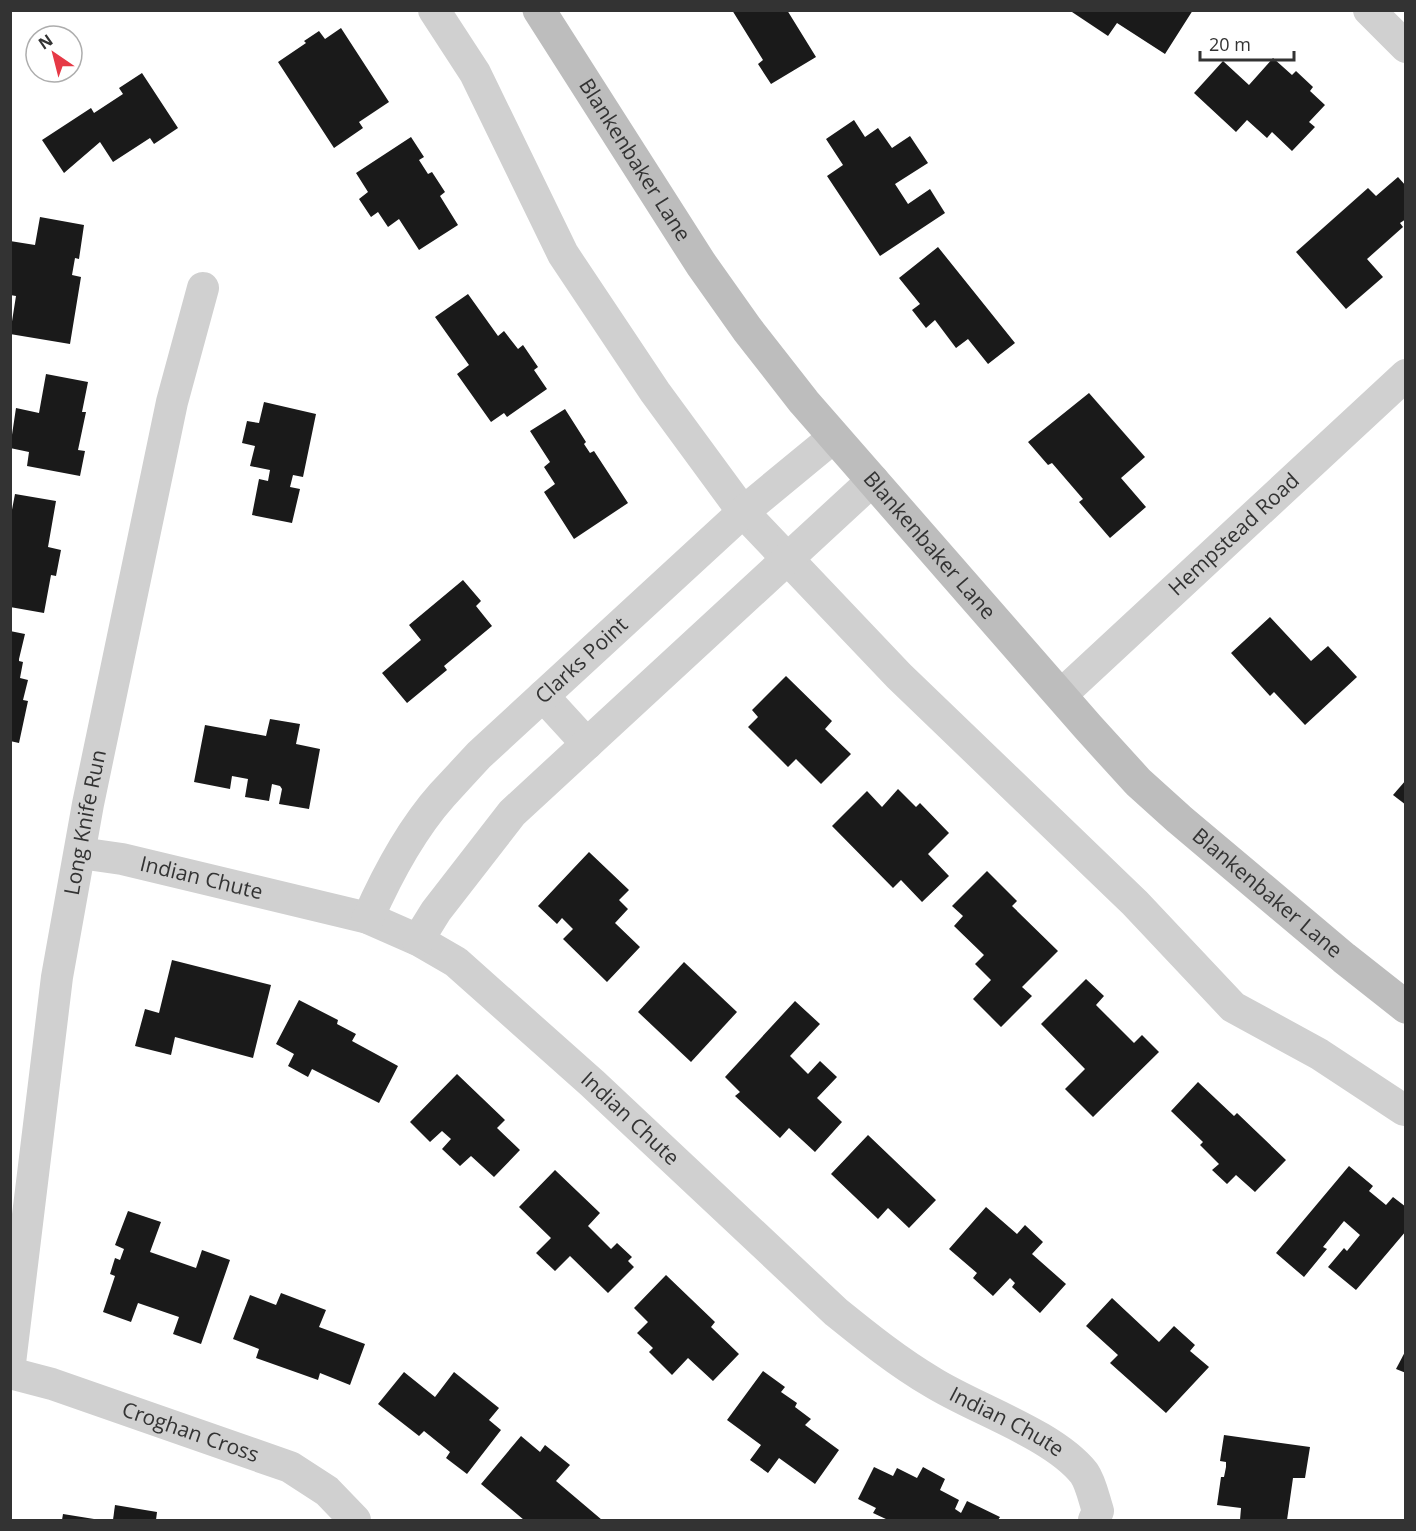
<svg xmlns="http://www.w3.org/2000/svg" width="1416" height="1531" font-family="'Open Sans',sans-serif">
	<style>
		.building { fill: #1a1a1a }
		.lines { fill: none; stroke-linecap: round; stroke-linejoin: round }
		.street { stroke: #d0d0d0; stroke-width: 32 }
		.secondary { stroke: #bdbdbd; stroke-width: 33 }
		.labels { text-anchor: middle; stroke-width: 6; stroke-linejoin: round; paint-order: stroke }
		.street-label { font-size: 21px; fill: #333; stroke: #fff }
	</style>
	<rect width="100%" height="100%" fill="#fff"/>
	<g class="building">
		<path d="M732 10H787L816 57 771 84 758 64 763 60Z"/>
		<path d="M1069 10H1193L1165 54 1117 23 1108 36Z"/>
		<path d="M341 28 389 102 359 122 363 128 334 148 278 62 306 43 304 41 319 31 325 39Z"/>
		<path d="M1273 58 1292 75 1296 71 1313 87 1310 91 1325 105 1309 122 1315 127 1292 151 1272 132 1267 138 1247 120 1236 132 1194 93 1223 61 1249 85Z"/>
		<path d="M142 73 178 128 154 144 150 138 113 162 100 142 64 173 42 140 91 108 94 113 123 94 119 88Z"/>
		<path d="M854 120 865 137 878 128 892 148 910 136 928 163 895 184 908 204 930 189 945 213 880 256 827 176 843 165 826 139Z"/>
		<path d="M411 137 424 157 419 160 428 174 432 172 445 192 440 196 458 225 419 250 399 219 388 227 378 212 371 217 359 199 368 192 356 173Z"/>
		<path d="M1398 177 1406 186V219L1400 223 1403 227 1367 259 1383 277 1346 309 1296 252 1368 188 1376 196Z"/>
		<path d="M40 217 84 225 79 259 75 258 72 275 81 277 70 344 10 334 16 296 10 295V241L35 245Z"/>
		<path d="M938 247 1015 343 988 364 968 339 956 348 935 320 926 328 912 310 920 304 899 278Z"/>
		<path d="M468 294 498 336 504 331 518 349 523 345 538 367 534 370 547 389 507 417 504 413 491 422 457 374 469 365 435 317Z"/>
		<path d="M46 374 88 382 82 412H86L78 450 85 451 80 476 27 466 29 452 10 448 16 408 39 413Z"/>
		<path d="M1089 393 1145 457 1121 478 1146 507 1110 538 1079 502 1083 499 1052 463 1048 465 1028 442Z"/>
		<path d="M264 402 316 414 303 477 293 475 290 487 300 489 292 523 252 515 259 479 268 481 270 470 250 466 255 446 242 443 247 421 259 423Z"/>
		<path d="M565 409 586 442 584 444 590 453 594 451 628 503 574 539 544 492 555 484 544 467 550 462 530 431Z"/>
		<path d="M15 494 56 501 48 547 61 550 56 576 51 575 44 613 10 607V520Z"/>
		<path d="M463 580 481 601 476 606 492 626 444 666 447 670 407 703 382 673 421 640 409 625Z"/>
		<path d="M1270 617 1311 661 1328 646 1357 677 1305 725 1274 692 1270 696 1231 653Z"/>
		<path d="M10 631 25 634 19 659V661L23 662 20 678 28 680 23 700 28 701 19 743 10 741Z"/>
		<path d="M786 676 832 721 825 729 851 754 821 784 796 759 788 767 748 727 758 717 752 710Z"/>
		<path d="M270 719 300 724 296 744 320 749 309 809 279 804 282 789 280 786 272 784 269 801 245 797 248 779 232 776 230 789 194 782 205 725 266 736Z"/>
		<path d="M1406 780V805L1393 795Z"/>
		<path d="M898 789 916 807 920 803 949 833 928 854 949 876 922 902 901 880 893 888 832 826 867 791 882 807Z"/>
		<path d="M589 852 629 890 619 900 628 909 615 923 640 947 607 982 563 939 573 929 562 918 557 924 538 906Z"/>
		<path d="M987 871 1017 901 1012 906 1058 951 1022 987 1032 996 1001 1027 973 999 991 980 975 964 984 955 954 926 963 916 952 906Z"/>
		<path d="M172 960 271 985 253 1058 175 1037 171 1055 135 1046 145 1009 159 1013Z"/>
		<path d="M684 962 737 1012 691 1062 638 1012Z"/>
		<path d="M1086 979 1104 996 1096 1005 1134 1043 1142 1035 1159 1052 1093 1117 1065 1089 1085 1069 1041 1024Z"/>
		<path d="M299 1000 338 1020 337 1024 356 1034 352 1041 398 1066 379 1103 312 1069 308 1077 288 1066 294 1054 276 1044Z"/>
		<path d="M795 1001 820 1024 790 1056 808 1074 820 1061 837 1077 817 1098 842 1122 815 1152 789 1128 780 1138 735 1096 740 1092 725 1077Z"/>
		<path d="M457 1074 505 1120 497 1128 520 1150 494 1177 471 1156 460 1166 442 1149 451 1139 442 1131 430 1142 410 1122Z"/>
		<path d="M1198 1082 1234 1116 1237 1113 1286 1160 1255 1192 1236 1175 1227 1184 1212 1170 1219 1164 1200 1145 1203 1142 1171 1111Z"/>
		<path d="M868 1135 936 1200 909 1228 888 1208 878 1219 831 1174Z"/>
		<path d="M1349 1166 1373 1186 1369 1191 1386 1205 1393 1197 1406 1207V1231L1356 1290 1328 1267 1344 1248 1347 1251 1360 1235 1344 1221 1323 1247 1327 1249 1304 1277 1276 1253Z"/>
		<path d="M555 1170 600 1213 588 1226 611 1249 617 1243 632 1257 628 1261 634 1267 608 1293 570 1256 555 1271 536 1253 551 1238 519 1207Z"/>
		<path d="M986 1207 1017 1234 1025 1225 1043 1242 1032 1254 1066 1284 1040 1313 1012 1287 1015 1283 1010 1278 993 1296 973 1278 977 1273 949 1249Z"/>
		<path d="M128 1211 161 1222 150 1252 196 1268 202 1250 230 1260 201 1344 173 1334 179 1317 138 1303 131 1322 103 1312 115 1276 110 1274 115 1258 120 1260 124 1249 115 1245Z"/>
		<path d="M666 1275 715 1322 711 1327 739 1354 713 1381 688 1358 672 1375 649 1352 653 1348 637 1333 648 1322 634 1308Z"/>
		<path d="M281 1293 326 1310 319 1327 365 1344 350 1385 320 1373 318 1380 256 1358 259 1349 233 1339 250 1295 276 1305Z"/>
		<path d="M1112 1298 1159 1342 1174 1326 1195 1345 1190 1351 1209 1367 1166 1413 1110 1363 1118 1355 1086 1326Z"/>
		<path d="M1406 1350V1373L1396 1369Z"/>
		<path d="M763 1371 785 1387 781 1392 797 1403 795 1407 811 1419 805 1425 839 1450 815 1484 779 1458 768 1473 750 1460 761 1445 727 1420Z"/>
		<path d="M404 1372 435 1397 454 1372 499 1408 489 1420 501 1430 467 1474 446 1458 450 1452 424 1431 419 1436 378 1404Z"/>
		<path d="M1224 1435 1310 1447 1305 1478H1293L1287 1520H1240L1241 1508 1217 1505 1221 1477H1224L1226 1467V1462L1220 1461Z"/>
		<path d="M521 1436 540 1452 545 1445 570 1465 556 1481 602 1520H524L481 1484Z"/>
		<path d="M874 1467 893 1476 897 1468 917 1478 923 1467 945 1479 940 1490 959 1500 955 1509 961 1513 967 1501 1000 1517 998 1520H888L873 1513 876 1508 858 1499Z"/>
		<path d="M115 1505 157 1512 156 1520H113Z"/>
		<path d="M63 1514 94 1519 93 1520H62Z"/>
	</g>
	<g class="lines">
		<g class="street">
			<path d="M434 10 475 73 563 254 655 392 743 512 899 676 1135 903 1233 1007 1319 1054 1404 1110"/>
			<path d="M1369 10 1406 47"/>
			<path id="s1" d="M1061 695 1406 375"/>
			<path d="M543 696 587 744"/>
			<path id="s2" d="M80 853 122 859 368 918 418 940 456 962 592 1083 836 1312C867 1337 898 1362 932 1382 975 1409 1053 1434 1084 1473 1091 1483 1094 1499 1098 1511L1094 1520"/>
			<path id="s3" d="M368 918C387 875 410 831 442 795 454 782 467 768 479 755L743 512 834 437"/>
			<path d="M418 940 436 911 512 813 873 480"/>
			<path id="s4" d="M10 1363 57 977 88 804 172 402 203 288"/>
			<path id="s5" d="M10 1373 52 1384 290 1467 327 1491 355 1520"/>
		</g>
		<path class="secondary" id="s6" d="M539 10 701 264 747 329 804 402 1088 727 1138 782 1179 819 1344 958 1406 1007"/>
	</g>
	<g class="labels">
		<g class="street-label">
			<text dy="7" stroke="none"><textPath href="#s6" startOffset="178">Blankenbaker Lane</textPath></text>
			<text dy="7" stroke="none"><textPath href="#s1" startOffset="236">Hempstead Road</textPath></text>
			<text dy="7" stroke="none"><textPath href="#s6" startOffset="664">Blankenbaker Lane</textPath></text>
			<text dy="7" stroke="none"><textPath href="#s3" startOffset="338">Clarks Point</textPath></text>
			<text dy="7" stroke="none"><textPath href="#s4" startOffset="546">Long Knife Run</textPath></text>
			<text dy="7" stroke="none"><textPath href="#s2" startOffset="124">Indian Chute</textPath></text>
			<text dy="7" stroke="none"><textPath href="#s6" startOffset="1150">Blankenbaker Lane</textPath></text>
			<text dy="7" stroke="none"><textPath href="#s2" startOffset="628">Indian Chute</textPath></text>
			<text dy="7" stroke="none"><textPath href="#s2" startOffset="1114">Indian Chute</textPath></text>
			<text dy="7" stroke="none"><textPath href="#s5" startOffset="190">Croghan Cross</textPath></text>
		</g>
	</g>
	<rect width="1416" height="1531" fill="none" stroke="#333333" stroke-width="24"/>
	<g transform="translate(54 54) rotate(325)"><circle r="28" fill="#ffffff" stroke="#adadad" stroke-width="1.5"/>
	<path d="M0-4.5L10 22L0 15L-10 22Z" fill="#e63946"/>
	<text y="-9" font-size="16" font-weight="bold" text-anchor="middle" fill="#333333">N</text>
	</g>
	<path d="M1200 51v9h94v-9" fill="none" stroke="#333333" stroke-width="3"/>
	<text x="1209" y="51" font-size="18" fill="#333333" stroke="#ffffff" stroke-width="4.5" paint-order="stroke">20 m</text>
</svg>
